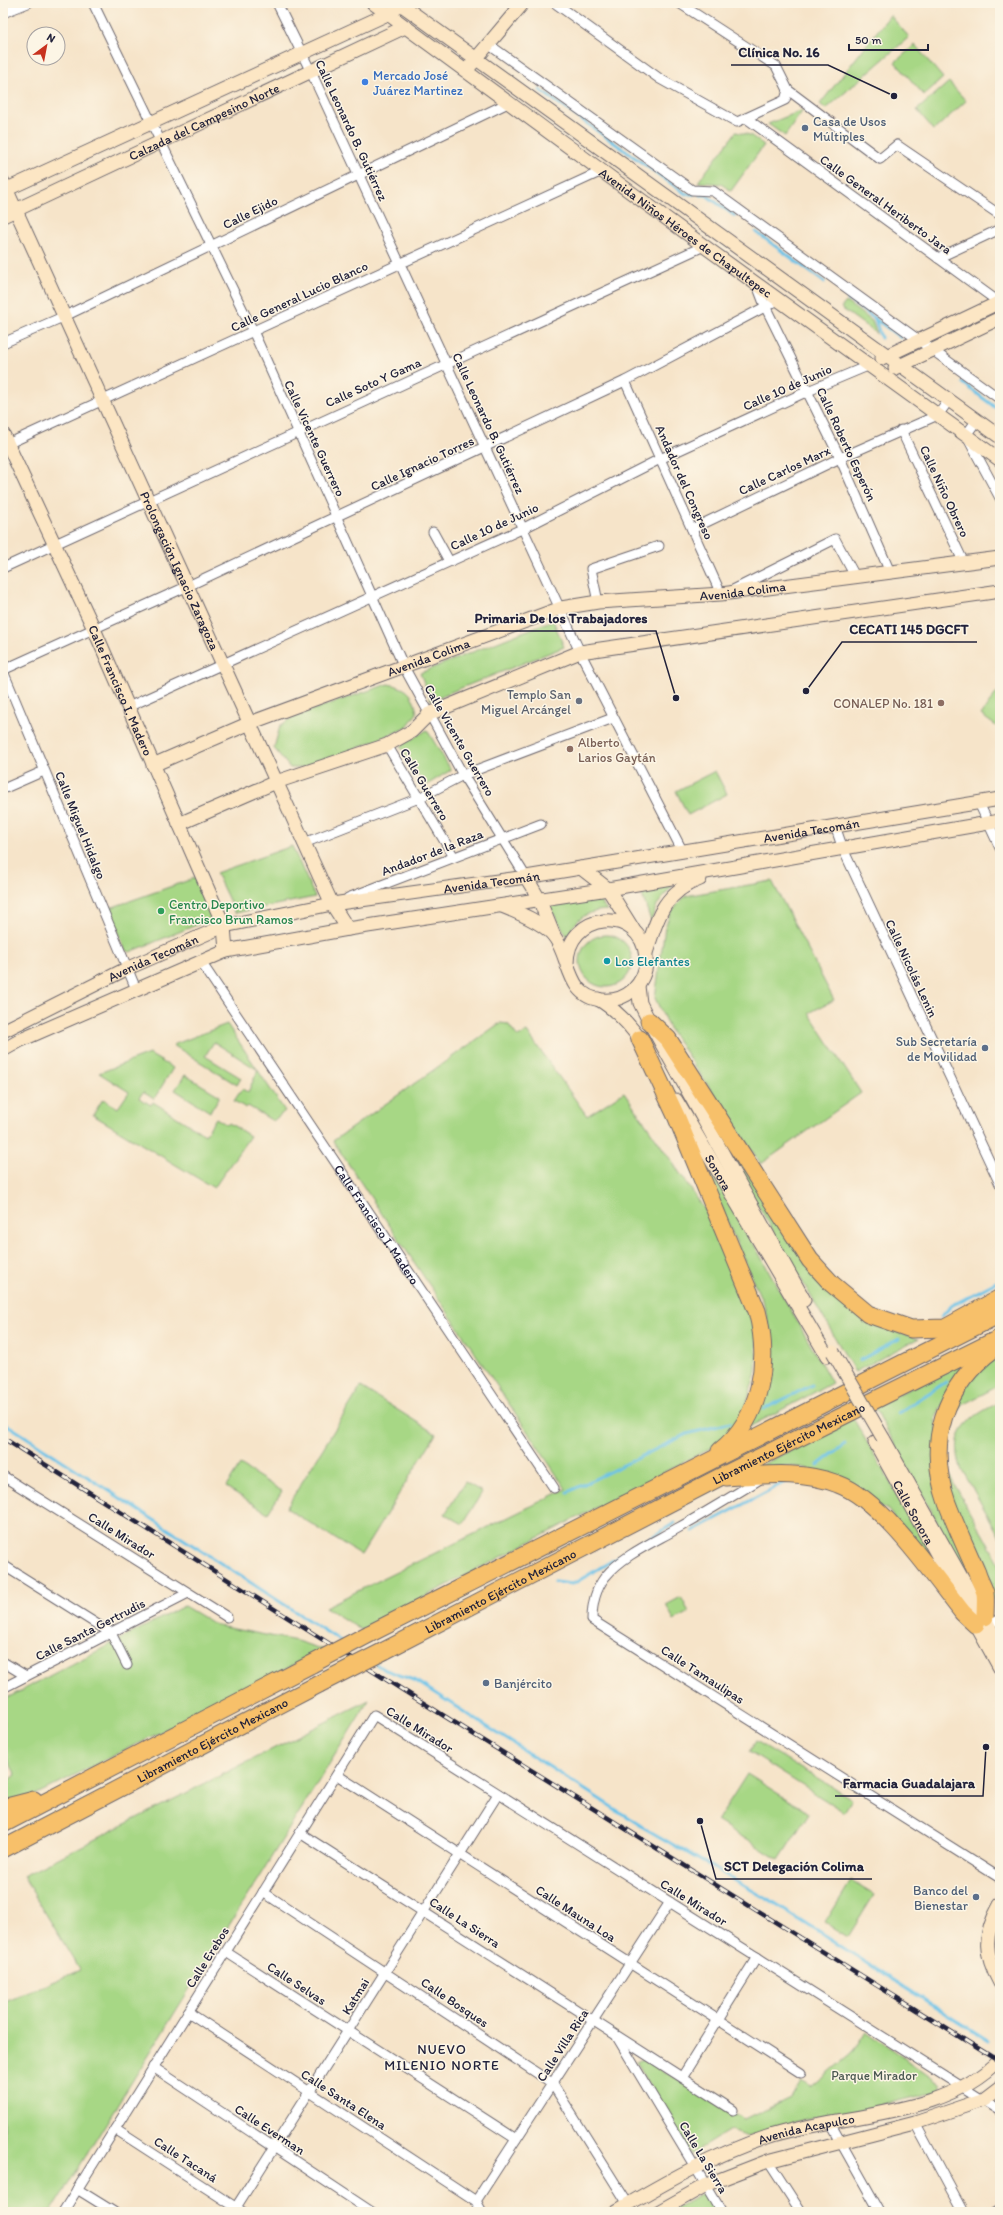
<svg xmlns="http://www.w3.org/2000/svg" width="1003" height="2215" font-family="Itim,sans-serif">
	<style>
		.green { fill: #a7d785; stroke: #647c60 }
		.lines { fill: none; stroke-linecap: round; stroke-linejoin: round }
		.stream { stroke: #6bc2e8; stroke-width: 3 }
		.street-casing { stroke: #6c666d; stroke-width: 11 }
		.secondary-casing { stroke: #6c666d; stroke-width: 15 }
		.highway-casing { stroke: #6c666d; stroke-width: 19 }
		.street { stroke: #fff; stroke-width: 9 }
		.secondary { stroke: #fce6c4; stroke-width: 13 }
		.highway { stroke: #f7c06b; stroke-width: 17 }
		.rail-casing { stroke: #22223b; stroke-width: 4.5 }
		.rail { stroke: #fcf5e5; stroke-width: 3; stroke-dasharray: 9; stroke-linecap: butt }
		.secondary-bridge-casing { stroke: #6c666d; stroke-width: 15; stroke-linecap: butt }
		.highway-bridge-casing { stroke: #6c666d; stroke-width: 19; stroke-linecap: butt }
		.secondary-bridge { stroke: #fce6c4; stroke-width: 13 }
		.highway-bridge { stroke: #f7c06b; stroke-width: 17 }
		.shop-dot { fill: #3f7fe0; stroke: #fcf5e5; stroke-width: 1.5 }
		.service-dot { fill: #5c6f8a; stroke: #fcf5e5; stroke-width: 1.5 }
		.worship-dot { fill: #6b7280; stroke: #fcf5e5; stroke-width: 1.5 }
		.education-dot { fill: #8d6e63; stroke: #fcf5e5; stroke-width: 1.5 }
		.leisure-dot { fill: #2e9e5b; stroke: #fcf5e5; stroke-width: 1.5 }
		.culture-dot { fill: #0f9aa8; stroke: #fcf5e5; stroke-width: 1.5 }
		.labels { text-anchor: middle; stroke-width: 3; stroke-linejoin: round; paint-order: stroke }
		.shop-label { font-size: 13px; fill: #366cbe; stroke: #fcf5e5; text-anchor: start }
		.street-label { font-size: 13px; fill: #22223b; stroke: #fcf5e5 }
		.service-label { font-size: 13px; fill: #4e5e75; stroke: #fcf5e5; text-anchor: start }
		.worship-label { font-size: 13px; fill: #5b616d; stroke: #fcf5e5; text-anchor: end }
		.education-label { font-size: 13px; fill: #785e54; stroke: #fcf5e5; text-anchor: end }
		.leisure-label { font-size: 13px; fill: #27864d; stroke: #fcf5e5; text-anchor: start }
		.culture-label { font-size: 13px; fill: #0d838f; stroke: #fcf5e5; text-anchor: start }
		.park-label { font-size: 13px; fill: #4a5851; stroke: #fcf5e5 }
		.neighbourhood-label { font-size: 14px; letter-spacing: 1px; fill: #22223b; stroke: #fcf5e5 }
		.leader { fill: none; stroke: #22223b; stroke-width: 1.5 }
		.callout-dot { fill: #22223b; stroke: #fcf5e5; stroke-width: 1.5 }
		.callout-label { font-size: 14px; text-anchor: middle; font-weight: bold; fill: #22223b; stroke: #fcf5e5; stroke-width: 3; stroke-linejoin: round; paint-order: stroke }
	</style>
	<rect width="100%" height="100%" fill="#fcf5e5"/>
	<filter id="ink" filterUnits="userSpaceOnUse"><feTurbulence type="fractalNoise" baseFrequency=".025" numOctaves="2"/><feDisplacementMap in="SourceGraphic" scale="8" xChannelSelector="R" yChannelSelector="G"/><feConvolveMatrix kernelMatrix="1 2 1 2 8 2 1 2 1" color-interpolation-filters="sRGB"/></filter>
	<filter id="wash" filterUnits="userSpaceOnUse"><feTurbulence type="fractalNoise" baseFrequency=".012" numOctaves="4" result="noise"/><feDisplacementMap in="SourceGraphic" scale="16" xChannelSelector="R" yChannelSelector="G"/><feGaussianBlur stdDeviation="0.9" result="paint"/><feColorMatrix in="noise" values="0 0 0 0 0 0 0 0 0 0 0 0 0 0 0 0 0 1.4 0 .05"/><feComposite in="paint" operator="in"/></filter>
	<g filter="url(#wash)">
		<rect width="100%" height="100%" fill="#f6e4c9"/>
		<g class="green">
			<path d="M890 15 909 37 826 109 820 104Z"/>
			<path d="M915 45 943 78 924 95 895 62Z"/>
			<path d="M949 82 966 101 934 130 917 110Z"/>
			<path d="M803 110 785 136 768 124Z"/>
			<path d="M736 132 750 135 764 145 731 191 721 184 698 182Z"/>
			<path d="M846 302 872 321 877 334 841 308Z"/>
			<path d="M553 620 564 647 431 700 420 673Z"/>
			<path d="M388 684C408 688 413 693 417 713L406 728 309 768H290L274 748 280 726 294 716Z"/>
			<path d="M997 692 1000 694V729L981 715Z"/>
			<path d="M427 730 451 770 425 786 400 746Z"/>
			<path d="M715 771 727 794 688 815 676 791Z"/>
			<path d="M292 846 315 897 235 913 216 873Z"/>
			<path d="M195 878 212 915 211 919 130 952 125 950 110 908Z"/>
			<path d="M772 881 834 1000 809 1013 861 1093 761 1164 669 1028 655 998 665 927 671 912 685 896Z"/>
			<path d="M671 884 672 886 657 905 651 921 640 889Z"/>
			<path d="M596 896 607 910C587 911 577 918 567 936L550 908 552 904Z"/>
			<circle cx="606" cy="961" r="26"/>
			<path d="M500 1023 508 1024 518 1037 527 1032 587 1116 624 1092 710 1217 757 1330 756 1372 745 1408 722 1442 361 1630 325 1607 566 1489 333 1141Z"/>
			<path d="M227 1024 285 1111 273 1121 248 1106 246 1108 234 1101 242 1089 248 1092 258 1070 214 1042 205 1056 241 1078 237 1085 173 1045Z"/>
			<path d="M149 1054 173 1068 154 1099 143 1092 139 1098 151 1105 153 1102 205 1135 216 1118 227 1125 229 1123 250 1136 214 1188 93 1115 103 1099 118 1108 129 1092 99 1073Z"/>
			<path d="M185 1075 220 1096 210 1112 175 1090Z"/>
			<path d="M698 1102 831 1295 863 1320 902 1334 919 1338 855 1372Z"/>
			<path d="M677 1108 832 1383 749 1427 770 1357V1332L764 1305Z"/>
			<path d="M1000 1351V1385L962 1405 947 1424 967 1384Z"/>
			<path d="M968 1360 935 1419 973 1588 874 1406Z"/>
			<path d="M361 1387 436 1434 361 1555 286 1508Z"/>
			<path d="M1000 1402V1537L961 1468C949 1429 969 1418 1000 1402Z"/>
			<path d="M853 1418 960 1603 888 1510 806 1468 788 1466 758 1467Z"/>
			<path d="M240 1465 282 1491 268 1513 226 1487Z"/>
			<path d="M944 1466 1000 1565V1607L996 1606 948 1489Z"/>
			<path d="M465 1482 482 1492 463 1524 445 1514Z"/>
			<path d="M681 1597 689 1612 674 1620 666 1605Z"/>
			<path d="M184 1606 218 1626 297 1641 324 1650 3 1811V1785L16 1775 3 1751V1700Z"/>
			<path d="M369 1700 51 2212H3V2003L80 1970 23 1876Z"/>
			<path d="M756 1741 852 1799 844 1812 749 1752Z"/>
			<path d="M747 1774 809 1813 779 1860 717 1821Z"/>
			<path d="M851 1881 874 1895 848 1937 825 1923Z"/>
			<path d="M866 2031 940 2084 942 2090 858 2111 813 2117 748 2136 730 2130 691 2154 636 2062 643 2059 744 2120 790 2098 800 2081 811 2087 851 2054Z"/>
			<path d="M705 2192 717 2212H669Z"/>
		</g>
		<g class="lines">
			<g class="stream">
				<path d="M540 90 686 194H694"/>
				<path d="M700 195H706L735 216"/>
				<path d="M756 232 824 282"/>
				<path d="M848 299 901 338"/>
				<path d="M875 319 881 338"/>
				<path d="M963 383 1000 411"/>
				<path d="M941 1317 951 1306 1000 1280"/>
				<path d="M860 1360 899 1339"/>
				<path d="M764 1409 812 1385"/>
				<path d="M898 1413 946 1382"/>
				<path d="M3 1422 342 1642"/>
				<path d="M818 1465 845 1444"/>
				<path d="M568 1492 687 1434 730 1423"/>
				<path d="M693 1531 787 1481"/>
				<path d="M554 1582 573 1584 675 1523"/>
				<path d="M373 1662 383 1669 416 1681 646 1829 767 1899 989 2041"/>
			</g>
		</g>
	</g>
	<g filter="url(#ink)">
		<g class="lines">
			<defs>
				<g id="street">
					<path d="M93 3 253 331 404 667 463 775 526 877"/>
					<path d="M277 3 311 72 580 652 683 852"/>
					<path d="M555 3 660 79 737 122 746 118 1000 303"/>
					<path d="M679 3 776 66 788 90 880 159 897 145 1000 215"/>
					<path d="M3 13 28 3"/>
					<path d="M488 44 692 190 713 191 1000 399"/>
					<path d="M746 118 785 100 788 90"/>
					<path d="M938 258 1000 229"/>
					<path d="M757 285 765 306 840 458 890 572"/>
					<path d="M3 343 65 316 508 103"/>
					<path d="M625 381 721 594"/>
					<path d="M977 420 966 435 1000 498"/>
					<path d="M901 430 964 563"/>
					<path d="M3 446 602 171"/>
					<path d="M692 529 840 458 938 415 949 400"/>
					<path d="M433 532 449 561"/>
					<path d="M3 568 704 246"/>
					<path d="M733 590 835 539 855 576"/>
					<path d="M598 602 591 569 659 546"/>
					<path d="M3 670 188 586 625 381 778 300"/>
					<path d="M3 671 136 989"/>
					<path d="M128 707 524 528 660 459 808 391 870 365"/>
					<path d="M387 745 454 857"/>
					<path d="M3 789 44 771"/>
					<path d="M979 803 1000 848"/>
					<path d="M835 826 843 849 1000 1184"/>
					<path d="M304 843 419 798 463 775 613 718"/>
					<path d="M348 898 541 824"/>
					<path id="s1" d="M201 962 554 1488"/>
					<path d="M3 1476 227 1617"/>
					<path d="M762 1478C734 1495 707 1512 678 1528 654 1542 623 1555 605 1577 595 1590 592 1604 592 1620L1000 1878"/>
					<path d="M3 1565 111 1633 127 1665"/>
					<path d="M983 1627 1000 1619"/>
					<path d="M3 1662 26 1676"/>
					<path d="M3 1688 188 1593"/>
					<path d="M337 1775 801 2073"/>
					<path d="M300 1833 733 2110"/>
					<path d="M263 1892 552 2083 628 2204"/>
					<path d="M226 1952 516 2139"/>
					<path d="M188 2012 476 2201 482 2212"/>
					<path d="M617 2037 722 2212"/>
					<path d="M153 2067 372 2212"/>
					<path d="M682 2077 757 1957"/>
					<path d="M830 2123 880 2212"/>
					<path d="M915 2123 963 2212"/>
					<path d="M115 2129 243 2212"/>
					<path d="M768 2161 801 2212"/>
					<path d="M77 2189 114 2212"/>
					<path d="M476 2201 670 1902"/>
					<path d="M63 2212 374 1715 1000 2111"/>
					<path d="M233 2212 498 1794"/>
					<path d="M995 2212 1000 2209"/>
				</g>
				<g id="secondary">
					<path id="s2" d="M373 3 704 246 1000 460"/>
					<path d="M399 3 1000 437"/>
					<path d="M470 66 523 3"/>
					<path id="s3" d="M3 182 332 904 348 929"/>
					<path d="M3 191 394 11"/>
					<path id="s4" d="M3 216 405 27"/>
					<path d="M882 358 1000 302"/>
					<path d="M895 368 1000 318"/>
					<path id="s5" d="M3 434 94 629 224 926 226 951"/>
					<path id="s6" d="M153 765 250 723 561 608 598 602 721 594 1000 558"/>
					<path d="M179 824 276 782 387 745 412 731 429 714 580 652 1000 591"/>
					<path d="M581 868 608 889 633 929"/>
					<path d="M526 877 539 899 554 936"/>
					<path d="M502 906C517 912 544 923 554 936 571 958 566 997 602 1000 614 1001 624 998 633 990 642 981 647 970 646 957 641 905 565 910 567 966"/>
					<path d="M646 953C657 919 663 892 700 879"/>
					<path d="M638 986 640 1003 649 1021 804 1300"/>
					<path d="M598 999C618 1011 633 1028 645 1047"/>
					<path id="s7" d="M3 1031 126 969 224 926 332 904 526 877 1000 799"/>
					<path d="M3 1050 21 1040 226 951 348 929 608 889 1000 821"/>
					<path id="s8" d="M676 1100 827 1356"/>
					<path d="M883 1438 1000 1646"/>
					<path id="s9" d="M875 1442 1000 1668"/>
					<path d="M1000 1905C983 1935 984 1954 1000 1983"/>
					<path id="s10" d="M615 2212C664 2183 713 2155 767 2137 840 2113 945 2118 1000 2059"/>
					<path d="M658 2212 706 2185 768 2161 915 2123 983 2100 1000 2087"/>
				</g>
				<g id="highway">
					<path d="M649 1021 668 1039 810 1260 832 1284 868 1314 911 1329 945 1328 1000 1298"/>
					<path d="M640 1039 677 1118 757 1311C770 1360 762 1418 720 1451"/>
					<path d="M726 1477C763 1475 802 1470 838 1484 882 1500 933 1575 963 1613L976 1625"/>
					<path d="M985 1617C985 1610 986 1600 985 1593 983 1586 979 1580 977 1573 967 1550 956 1527 947 1503 926 1443 943 1386 995 1348"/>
					<path d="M369 1634 1000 1314"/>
					<path id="s11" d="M384 1651 720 1477 1000 1338"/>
					<path d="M3 1808 34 1800"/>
					<path d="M3 1824 312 1664"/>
					<path id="s12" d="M3 1849 319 1684"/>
				</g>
			</defs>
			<use href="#street" class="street-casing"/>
			<use href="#secondary" class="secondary-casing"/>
			<use href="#highway" class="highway-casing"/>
			<use href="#street" class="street"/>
			<use href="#secondary" class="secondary"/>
			<use href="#highway" class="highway"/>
			<defs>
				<path id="rail" d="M3 1438 425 1704 1000 2062"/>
			</defs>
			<use href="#rail" class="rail-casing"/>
			<use href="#rail" class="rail"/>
			<defs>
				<path id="secondary-bridge" d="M833 1352 883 1438"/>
				<g id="highway-bridge">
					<path d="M312 1664 369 1634"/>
					<path d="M319 1684 384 1651"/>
				</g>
			</defs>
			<use href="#secondary-bridge" class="secondary-bridge-casing"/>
			<use href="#highway-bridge" class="highway-bridge-casing"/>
			<use href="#secondary-bridge" class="secondary-bridge"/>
			<use href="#highway-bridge" class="highway-bridge"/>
		</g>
	</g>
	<circle class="shop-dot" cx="365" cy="82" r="4"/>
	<g class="service-dot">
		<circle cx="805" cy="128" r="4"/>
		<circle cx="985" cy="1048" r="4"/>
		<circle cx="486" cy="1683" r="4"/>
		<circle cx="976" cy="1897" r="4"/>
	</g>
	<circle class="worship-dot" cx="579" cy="701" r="4"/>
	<g class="education-dot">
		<circle cx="941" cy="703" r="4"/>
		<circle cx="570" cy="749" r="4"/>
	</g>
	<circle class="leisure-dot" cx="161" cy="911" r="4"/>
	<circle class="culture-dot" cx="607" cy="961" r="4"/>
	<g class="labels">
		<g class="shop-label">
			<text x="373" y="80">Mercado José<tspan x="373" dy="15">Juárez Martinez</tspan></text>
		</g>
		<g class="street-label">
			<text dy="5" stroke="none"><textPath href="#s4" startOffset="222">Calzada del Campesino Norte</textPath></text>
			<text transform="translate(352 130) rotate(65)" y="5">Calle Leonardo B. Gutiérrez</text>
			<text transform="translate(886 204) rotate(36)" y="5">Calle General Heriberto Jara</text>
			<text transform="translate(250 212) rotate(-26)" y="5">Calle Ejido</text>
			<text dy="5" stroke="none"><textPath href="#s2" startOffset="388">Avenida Niños Héroes de Chapultepec</textPath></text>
			<text transform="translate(299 296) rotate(-25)" y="5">Calle General Lucio Blanco</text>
			<text transform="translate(373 382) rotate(-24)" y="5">Calle Soto Y Gama</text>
			<text transform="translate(787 387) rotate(-24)" y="5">Calle 10 de Junio</text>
			<text transform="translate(489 423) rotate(65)" y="5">Calle Leonardo B. Gutiérrez</text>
			<text transform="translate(315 438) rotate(65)" y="5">Calle Vicente Guerrero</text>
			<text transform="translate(847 444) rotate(65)" y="5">Calle Roberto Esperón</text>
			<text transform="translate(422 463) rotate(-25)" y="5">Calle Ignacio Torres</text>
			<text transform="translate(784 470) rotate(-25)" y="5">Calle Carlos Marx</text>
			<text transform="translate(685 482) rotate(66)" y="5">Andador del Congreso</text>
			<text transform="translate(945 491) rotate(65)" y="5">Calle Niño Obrero</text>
			<text transform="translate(494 526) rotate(-25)" y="5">Calle 10 de Junio</text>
			<text dy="5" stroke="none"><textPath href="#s3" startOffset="427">Prolongación Ignacio Zaragoza</textPath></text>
			<text dy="5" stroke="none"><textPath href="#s6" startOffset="620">Avenida Colima</textPath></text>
			<text dy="5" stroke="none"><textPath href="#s6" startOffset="296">Avenida Colima</textPath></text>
			<text dy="5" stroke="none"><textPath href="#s5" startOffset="282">Calle Francisco I. Madero</textPath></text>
			<text transform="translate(460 740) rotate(60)" y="5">Calle Vicente Guerrero</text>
			<text transform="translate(425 784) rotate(59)" y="5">Calle Guerrero</text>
			<text transform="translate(81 825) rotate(68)" y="5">Calle Miguel Hidalgo</text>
			<text dy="5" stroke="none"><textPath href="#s7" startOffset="840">Avenida Tecomán</textPath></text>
			<text transform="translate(432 852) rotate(-21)" y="5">Andador de la Raza</text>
			<text dy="5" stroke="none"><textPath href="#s7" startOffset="516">Avenida Tecomán</textPath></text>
			<text dy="5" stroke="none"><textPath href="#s7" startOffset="167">Avenida Tecomán</textPath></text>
			<text transform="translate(912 968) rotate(65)" y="5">Calle Nicolás Lenin</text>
			<text dy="5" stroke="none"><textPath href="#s8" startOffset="84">Sonora</textPath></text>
			<text dy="5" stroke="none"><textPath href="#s1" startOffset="316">Calle Francisco I. Madero</textPath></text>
			<text dy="5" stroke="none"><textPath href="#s11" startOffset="455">Libramiento Ejército Mexicano</textPath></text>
			<text dy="5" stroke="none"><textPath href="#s9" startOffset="80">Calle Sonora</textPath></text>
			<text transform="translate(122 1535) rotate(32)" y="5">Calle Mirador</text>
			<text dy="5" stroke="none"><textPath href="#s11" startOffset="131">Libramiento Ejército Mexicano</textPath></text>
			<text transform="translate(90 1629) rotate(-27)" y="5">Calle Santa Gertrudis</text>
			<text transform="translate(703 1674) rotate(33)" y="5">Calle Tamaulipas</text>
			<text transform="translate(420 1729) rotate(32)" y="5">Calle Mirador</text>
			<text dy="5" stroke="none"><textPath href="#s12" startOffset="236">Libramiento Ejército Mexicano</textPath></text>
			<text transform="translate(694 1902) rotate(32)" y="5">Calle Mirador</text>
			<text transform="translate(576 1913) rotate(33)" y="5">Calle Mauna Loa</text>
			<text transform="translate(465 1922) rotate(33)" y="5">Calle La Sierra</text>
			<text transform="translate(207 1957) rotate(-58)" y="5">Calle Erebos</text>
			<text transform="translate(297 1983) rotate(33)" y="5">Calle Selvas</text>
			<text transform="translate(355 1996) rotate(-58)" y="5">Katmai</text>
			<text transform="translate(455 2002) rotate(34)" y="5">Calle Bosques</text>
			<text transform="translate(562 2045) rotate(-57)" y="5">Calle Villa Rica</text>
			<text transform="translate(344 2099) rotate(33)" y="5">Calle Santa Elena</text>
			<text transform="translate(270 2129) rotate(33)" y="5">Calle Everman</text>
			<text dy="5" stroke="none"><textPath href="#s10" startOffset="210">Avenida Acapulco</textPath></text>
			<text transform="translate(704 2157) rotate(59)" y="5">Calle La Sierra</text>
			<text transform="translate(186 2159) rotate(33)" y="5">Calle Tacaná</text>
		</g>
		<g class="service-label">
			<text x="813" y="126">Casa de Usos<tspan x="813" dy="15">Múltiples</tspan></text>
			<text x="977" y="1046" text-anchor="end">Sub Secretaría<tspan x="977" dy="15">de Movilidad</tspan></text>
			<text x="494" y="1688">Banjército</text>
			<text x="968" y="1895" text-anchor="end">Banco del<tspan x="968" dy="15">Bienestar</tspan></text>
		</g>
		<g class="worship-label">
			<text x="571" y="699">Templo San<tspan x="571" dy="15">Miguel Arcángel</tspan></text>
		</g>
		<g class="education-label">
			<text x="933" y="708">CONALEP No. 181</text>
			<text x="578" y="747" text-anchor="start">Alberto<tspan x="578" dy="15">Larios Gaytán</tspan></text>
		</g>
		<g class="leisure-label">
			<text x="169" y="909">Centro Deportivo<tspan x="169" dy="15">Francisco Brun Ramos</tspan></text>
		</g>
		<g class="culture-label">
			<text x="615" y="966">Los Elefantes</text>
		</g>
		<g class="park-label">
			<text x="874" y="2080">Parque Mirador</text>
		</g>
		<g class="neighbourhood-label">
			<text x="442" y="2054">NUEVO<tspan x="442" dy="16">MILENIO NORTE</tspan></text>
		</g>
	</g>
	<path class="leader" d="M894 96L828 65H731M676 698L656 631H467M806 691L842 642H977M986 1747L983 1796H835M700 1821L716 1879H872"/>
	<g class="callout-dot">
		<circle cx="894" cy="96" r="4"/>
		<circle cx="676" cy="698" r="4"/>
		<circle cx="806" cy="691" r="4"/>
		<circle cx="986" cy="1747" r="4"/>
		<circle cx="700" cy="1821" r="4"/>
	</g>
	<g class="callout-label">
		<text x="779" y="57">Clínica No. 16</text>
		<text x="561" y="623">Primaria De los Trabajadores</text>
		<text x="909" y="634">CECATI 145 DGCFT</text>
		<text x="909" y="1788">Farmacia Guadalajara</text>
		<text x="794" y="1871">SCT Delegación Colima</text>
	</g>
	<rect width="1003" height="2215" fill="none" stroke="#fcf5e5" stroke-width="16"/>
	<g transform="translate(46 46) rotate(32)"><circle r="19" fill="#fcf5e5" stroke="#a5a1a1"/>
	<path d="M0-3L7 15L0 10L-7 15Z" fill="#c8321e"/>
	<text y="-6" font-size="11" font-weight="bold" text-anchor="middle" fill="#22223b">N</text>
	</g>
	<path d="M849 44v6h79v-6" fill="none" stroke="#22223b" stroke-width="2"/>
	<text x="855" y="44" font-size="12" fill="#22223b" stroke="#fcf5e5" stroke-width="3" paint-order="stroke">50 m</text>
</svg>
